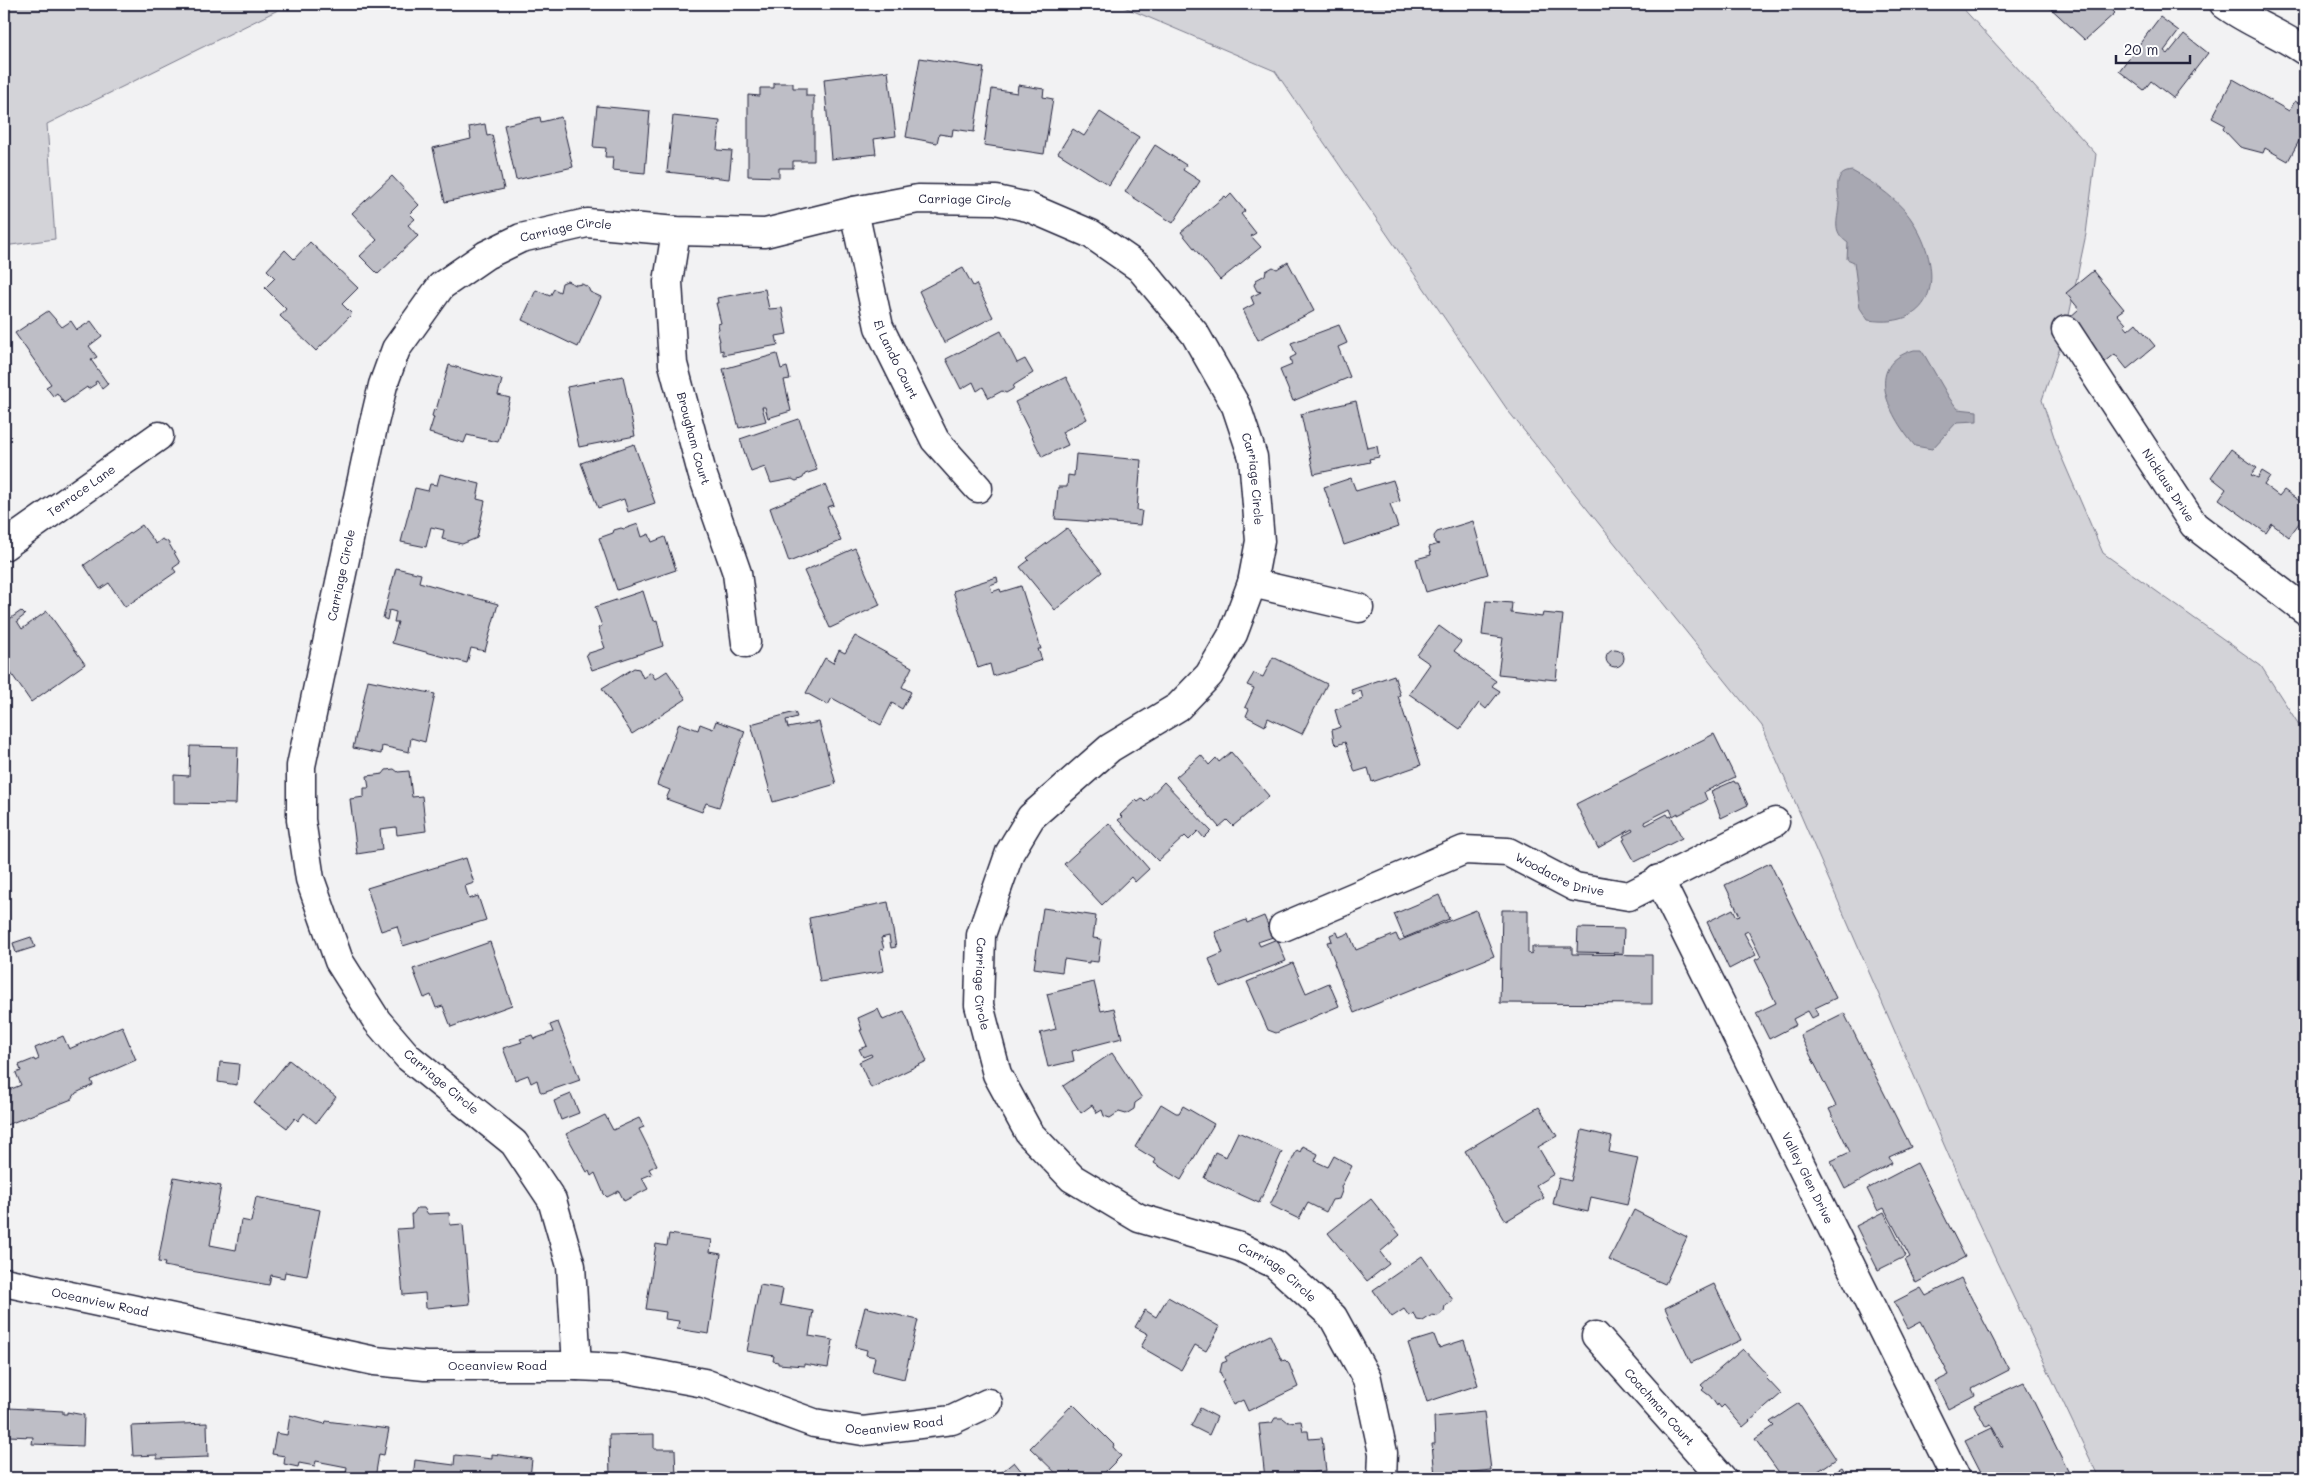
<svg xmlns="http://www.w3.org/2000/svg" width="2309" height="1482" font-family="Mali,sans-serif">
	<style>
		.green { fill: #d3d3d8; stroke: #7a7a8a }
		.water { fill: #a8a8b2; stroke: #727282 }
		.building { fill: #bebec6; stroke: #22223b }
		.lines { fill: none; stroke-linecap: round; stroke-linejoin: round }
		.minor-casing { stroke: #22223b; stroke-width: 31 }
		.minor { stroke: #fff; stroke-width: 28 }
		.labels { text-anchor: middle; stroke-width: 5; stroke-linejoin: round; paint-order: stroke }
		.street-label { font-size: 12px; fill: #22223b; stroke: #fff }
	</style>
	<rect width="100%" height="100%" fill="#f2f2f3"/>
	<filter id="ink" filterUnits="userSpaceOnUse"><feTurbulence type="fractalNoise" baseFrequency=".02" numOctaves="2"/><feDisplacementMap in="SourceGraphic" scale="10" xChannelSelector="R" yChannelSelector="G"/><feConvolveMatrix kernelMatrix="1 2 1 2 8 2 1 2 1" color-interpolation-filters="sRGB"/></filter>
	<g filter="url(#ink)">
		<g class="green">
			<path d="M4 4H290L47 124 55 239 4 246Z"/>
			<path d="M1117 4H1959L2096 154 2086 234 2066 330 2042 400 2058 449 2103 553 2261 666 2305 734V1478H2099L1975 1216 1762 726 1509 412 1275 71Z"/>
		</g>
		<g class="water">
			<path d="M1852 171C1876 184 1901 201 1915 225 1944 274 1936 330 1868 320L1860 308 1854 262 1847 259 1848 243C1830 230 1839 219 1839 202 1838 188 1833 173 1852 171Z"/>
			<path d="M1914 350H1921L1925 356 1950 399 1958 409 1977 411V421L1957 422 1932 449 1915 446C1891 418 1861 365 1914 350Z"/>
		</g>
		<g class="building">
			<path d="M2046 4H2106L2115 13 2085 40Z"/>
			<path d="M2160 17 2179 31 2164 51 2168 54 2184 34 2208 53 2173 98 2151 81 2144 90 2119 71Z"/>
			<path d="M920 58 984 68 974 132 953 129 952 136 939 134 937 143 906 137Z"/>
			<path d="M888 71 896 136 874 139 876 154 831 159 824 79Z"/>
			<path d="M2233 79 2289 111 2295 101 2305 107V144L2299 141 2288 161 2265 148 2263 153 2240 147 2223 129 2225 125 2212 118Z"/>
			<path d="M774 83H793V88H806V96H814V161H793V168H779V177L748 176V95L760 96V88H774Z"/>
			<path d="M1018 85 1044 89 1043 97 1053 99 1044 154 984 145 992 89 1017 93Z"/>
			<path d="M597 106 650 111 645 173 612 170 613 157H605L606 148 593 147Z"/>
			<path d="M1100 112 1139 137 1109 185 1058 153 1073 129 1084 136Z"/>
			<path d="M673 116 720 121 717 150 732 151 729 179 667 172Z"/>
			<path d="M540 117 541 122 561 117 573 167 516 180 504 125Z"/>
			<path d="M485 124 487 136 492 135 504 189 445 202 433 148 471 139 469 127Z"/>
			<path d="M1155 145 1186 165 1183 170 1200 181 1173 223 1125 192Z"/>
			<path d="M392 176 419 205 410 214 415 219 408 225 418 236 378 274 360 256 377 240 352 213Z"/>
			<path d="M1231 194 1245 211 1241 214 1256 233 1251 236 1261 247 1220 280 1181 232 1225 196 1227 198Z"/>
			<path d="M310 242 358 288 342 304 352 314 316 351 280 316 286 309 265 288 275 278 267 270 285 250 294 259Z"/>
			<path d="M1288 262 1314 311 1258 340 1243 310 1254 304 1251 297 1261 292 1257 291 1254 285 1256 280 1265 275 1266 271 1273 267 1277 269Z"/>
			<path d="M963 268 973 286 976 284 993 317 944 343 919 291Z"/>
			<path d="M2093 271 2124 309 2117 314 2126 324 2124 325 2128 330 2136 323 2155 346 2127 369 2115 354 2105 362 2069 318 2079 309 2066 293Z"/>
			<path d="M567 281 576 285 582 284 588 287 590 292 601 297 578 347 522 320 536 290 550 296 554 289 560 292 562 283Z"/>
			<path d="M765 289 769 309 782 308 787 334 776 336 778 345 723 355V350L720 351 719 341H720L717 330 719 329 718 324 721 323 716 303H718L717 298Z"/>
			<path d="M48 311 62 327 71 321 77 330 91 321 102 336 89 346 97 357 91 360 108 384 102 389 97 381 95 382 96 384 88 389 87 387 64 403 57 393 53 396 46 387 51 384 15 333Z"/>
			<path d="M1339 325 1347 343 1338 347 1350 377 1293 401 1280 370 1292 365 1290 358 1296 355 1291 343Z"/>
			<path d="M1001 331 1017 363 1025 359 1033 373 1014 385 1013 389 1006 393 1002 391 989 398 983 387 977 391 973 382 961 389 946 359Z"/>
			<path d="M777 354 781 369 787 367 790 379 784 380 791 411 768 418 765 407H762L766 421 739 428 723 369Z"/>
			<path d="M449 365 502 380 498 395 510 398 498 442 467 435 464 443 429 433 434 417 432 416 434 409 436 410Z"/>
			<path d="M623 376 635 436 579 447 567 387Z"/>
			<path d="M1066 377 1087 419 1062 432 1068 445 1042 457 1015 402Z"/>
			<path d="M1356 401 1367 448 1377 446 1379 457 1369 459 1370 462 1314 474 1301 414Z"/>
			<path d="M799 419 817 470 805 474 803 478 796 481 792 479 771 483 765 467 751 472 740 439Z"/>
			<path d="M634 444 655 503 628 512 624 499 598 508 581 463Z"/>
			<path d="M2231 449 2257 468 2251 475 2258 478 2262 471 2270 476 2264 485 2279 496 2284 490 2305 505V515L2289 537 2272 524 2266 533 2219 499 2226 489 2211 477Z"/>
			<path d="M1076 454 1141 460 1137 510 1142 511 1140 525 1055 519 1058 487H1067L1068 475 1074 476Z"/>
			<path d="M440 474 480 484 477 499 485 501 477 538 462 544 442 539 444 530 431 527 426 547 401 542 415 488 428 491 430 484 437 485Z"/>
			<path d="M1351 478 1356 491 1393 480 1400 501 1390 504 1398 527 1344 545 1324 487Z"/>
			<path d="M825 485 834 505 827 507 841 541 789 562 770 508Z"/>
			<path d="M1473 521 1488 574 1426 592 1416 559 1431 555 1429 547 1439 544 1435 543 1434 536 1437 532Z"/>
			<path d="M638 524 642 537 649 534 652 542 665 537 676 570 617 590 599 538 613 533 614 530 621 528 624 529Z"/>
			<path d="M142 525 156 544 162 539 168 542 180 563 173 568 176 572 125 607 109 583 100 589 84 565Z"/>
			<path d="M1067 528 1102 572 1055 610 1020 567 1029 560 1027 558Z"/>
			<path d="M855 548 880 605 830 628 804 571Z"/>
			<path d="M396 568 421 574 419 582 498 604 485 651 471 648 467 663 392 643 398 622H394L396 612 389 610 387 620 383 618Z"/>
			<path d="M997 577 998 582 990 585 992 592 1000 589 1001 592 1021 586 1041 649H1038L1042 660 993 676 990 664 978 668 953 591Z"/>
			<path d="M643 591 651 617H653L654 621 657 620 663 646 592 670 586 654 605 648 598 628 602 626 595 607Z"/>
			<path d="M1486 601 1512 603 1511 613 1542 617 1543 613 1563 615 1556 680 1498 674 1503 638 1482 635Z"/>
			<path d="M21 611 25 615 17 621 22 629 47 611 85 664 31 702 4 663V623Z"/>
			<path d="M1439 626 1461 642 1454 651 1496 681 1492 686 1500 691 1486 709 1479 703 1460 729 1409 694 1430 664 1417 655Z"/>
			<path d="M855 636 912 667 902 687 911 692 902 709 892 703 881 725 832 698 828 705 806 693 825 658 833 663 839 650 845 653Z"/>
			<circle cx="1615" cy="658" r="9"/>
			<path d="M1273 657 1327 684 1302 734 1268 718 1265 726 1246 716 1249 709 1245 707 1254 688 1247 685 1254 673 1263 677Z"/>
			<path d="M634 668 639 669 643 678 651 672 655 679 667 671 686 699 632 734 602 688Z"/>
			<path d="M1394 675 1400 695 1398 696 1421 765 1372 782 1368 768 1355 772 1345 742 1337 745 1334 742 1332 730 1340 727 1335 710 1363 699 1361 691 1353 694 1351 690Z"/>
			<path d="M368 680 435 694 425 742 411 738 409 752 382 746 381 754 353 748Z"/>
			<path d="M795 712 797 717 786 720 788 728 819 722 836 784 773 802 751 724Z"/>
			<path d="M716 721 745 731 719 807 706 803 702 812 666 799 670 790 657 785 679 723 698 730 700 724 713 729Z"/>
			<path d="M1714 734 1735 777 1704 792 1707 800 1704 802 1678 815V813L1673 816 1670 809 1644 822 1646 825 1667 814 1669 817 1671 816 1682 838 1635 862 1623 840 1625 839 1623 836 1633 831 1632 829 1598 848 1576 804Z"/>
			<path d="M190 746 238 747 236 804 174 803V775L189 776Z"/>
			<path d="M1231 752 1269 796 1233 826 1227 820 1219 827 1176 777 1201 755 1209 765 1216 758 1219 762Z"/>
			<path d="M394 769 398 772 409 771 412 797 422 796 426 831 397 835 396 827 380 829 382 850 357 854 350 799 364 797V788H369L367 776 383 774 386 770Z"/>
			<path d="M1734 781 1735 783H1738L1748 805 1721 818 1711 791Z"/>
			<path d="M1164 782 1211 831 1204 838 1198 831 1189 840 1185 836 1158 861 1118 820 1122 817 1120 815 1136 800 1138 802 1142 799 1145 802Z"/>
			<path d="M1109 823 1149 869 1135 882 1131 877 1102 905 1064 864Z"/>
			<path d="M466 858 474 883 465 886 469 899 478 896 486 920 403 946 397 926 381 931 367 888Z"/>
			<path d="M1770 863 1836 998 1815 1008 1818 1015 1812 1018 1808 1011 1793 1019 1796 1025 1769 1039 1756 1013 1776 1003 1755 960 1761 957 1748 931 1744 933 1756 955 1729 969 1707 922 1733 909 1737 917 1740 916 1725 885Z"/>
			<path d="M1439 895 1449 919 1404 938 1394 914Z"/>
			<path d="M888 902 896 947 891 948 889 936 881 938 884 949 880 950 884 971 820 982 809 918Z"/>
			<path d="M1043 908 1096 916 1093 938 1101 939 1098 962 1089 961V963L1064 959 1062 972 1034 968Z"/>
			<path d="M1476 910 1494 956 1354 1013 1334 963 1335 962 1327 942 1332 941 1330 935 1337 932 1339 937 1349 933 1356 950 1396 934 1399 941Z"/>
			<path d="M1502 910H1528V953L1532 954V947H1572V954L1652 955V1004L1500 1003Z"/>
			<path d="M1264 916 1273 937 1258 942 1260 946 1277 939 1286 961 1220 987 1209 959 1223 953 1215 932 1246 920 1247 923Z"/>
			<path d="M1578 928 1624 929 1623 953 1577 952Z"/>
			<path d="M31 937 35 947 16 953 13 943Z"/>
			<path d="M490 942 512 1005 451 1027 443 1006 436 1008 431 995 424 998 413 969Z"/>
			<path d="M1293 963 1306 993 1329 983 1339 1006 1276 1033 1268 1030 1247 982Z"/>
			<path d="M1094 982 1101 1011 1114 1008 1122 1038 1072 1051 1074 1061 1048 1067 1040 1033 1056 1029 1047 994Z"/>
			<path d="M878 1009 883 1020 904 1011 927 1061 871 1088 859 1062 872 1056 871 1054 863 1057 859 1049 867 1046 860 1030H862L858 1018Z"/>
			<path d="M1844 1013 1911 1147 1889 1157 1892 1163 1845 1189 1831 1161 1850 1152 1829 1109 1836 1106 1800 1035Z"/>
			<path d="M558 1022 580 1080 543 1093 540 1091 537 1080 531 1083 528 1075 515 1080 503 1048 522 1042 520 1039 532 1035 534 1039 553 1032 550 1025Z"/>
			<path d="M122 1026 136 1060 91 1080 93 1085 76 1093 72 1099 4 1126V1092L21 1085 16 1073 21 1071 19 1065 34 1059 35 1061 39 1059 35 1048 63 1036 69 1049Z"/>
			<path d="M1112 1053 1142 1098 1135 1103 1134 1109 1126 1114 1119 1112 1110 1118 1104 1116 1102 1110 1097 1113 1092 1105 1081 1113 1063 1086Z"/>
			<path d="M289 1060 336 1097 316 1123 304 1113 298 1121 295 1118 287 1128 254 1103Z"/>
			<path d="M220 1062 239 1064 237 1085 218 1082Z"/>
			<path d="M571 1094 579 1113 561 1120 554 1101Z"/>
			<path d="M1161 1104 1176 1113H1179L1183 1106 1214 1124 1181 1180 1154 1163 1156 1160 1135 1147Z"/>
			<path d="M1539 1107 1557 1136 1538 1147 1554 1174 1536 1185 1544 1198 1506 1221 1465 1151Z"/>
			<path d="M605 1115 613 1130 639 1118 644 1127 639 1129 657 1165 649 1169 652 1174 642 1178 648 1189 624 1201 619 1191 607 1197 604 1194 595 1173 591 1176 589 1171 587 1172 566 1134Z"/>
			<path d="M1582 1130 1612 1137 1609 1152 1638 1158 1627 1205 1591 1197 1588 1212 1553 1204 1559 1178 1571 1181Z"/>
			<path d="M1238 1132 1282 1152 1259 1203 1204 1178 1215 1152 1226 1157Z"/>
			<path d="M1303 1146 1318 1154 1315 1161 1328 1167 1334 1156 1352 1166 1341 1187 1342 1191 1339 1199 1332 1200 1326 1212 1308 1203 1299 1219 1270 1205 1297 1150 1300 1152Z"/>
			<path d="M1917 1163 1965 1257 1916 1283 1905 1260 1910 1257 1884 1208 1878 1211 1867 1189Z"/>
			<path d="M174 1177 221 1186 210 1245 236 1250 241 1220 251 1222 256 1197 320 1210 307 1276 285 1272 284 1278 271 1275 269 1285 180 1269 164 1266 165 1263 158 1262Z"/>
			<path d="M1371 1199 1400 1235 1380 1252 1389 1264 1367 1281 1328 1233Z"/>
			<path d="M417 1208H424L428 1214 449 1213 450 1225 463 1224 470 1304 426 1308 425 1293 403 1295 397 1229 412 1228 411 1214H413Z"/>
			<path d="M1634 1210 1687 1237 1665 1284 1609 1260Z"/>
			<path d="M1884 1212 1906 1256 1878 1270 1856 1226Z"/>
			<path d="M669 1234 712 1240 710 1252 721 1254 709 1334 677 1329 679 1321 665 1319 666 1312 646 1309 656 1244 667 1246Z"/>
			<path d="M1422 1256 1453 1300 1445 1306 1444 1311 1438 1316 1432 1315 1423 1321 1417 1320 1414 1313 1409 1316 1404 1309 1392 1317 1373 1290Z"/>
			<path d="M1961 1278 2009 1370 1972 1389 1975 1395 1948 1409 1935 1382 1949 1375 1921 1321 1908 1328 1894 1302 1921 1288 1926 1296Z"/>
			<path d="M1714 1284 1741 1340 1691 1363 1665 1308Z"/>
			<path d="M760 1285 783 1289 780 1305 813 1311 809 1336 833 1340 828 1368 804 1364V1366L778 1364V1362L773 1361 774 1356 747 1351Z"/>
			<path d="M1168 1297 1220 1327 1206 1351 1195 1345 1181 1370 1141 1347 1148 1334 1135 1327 1145 1310 1156 1317Z"/>
			<path d="M865 1307 918 1320 904 1379 872 1371 875 1357 866 1355 867 1350 855 1347Z"/>
			<path d="M1270 1335 1282 1361 1285 1360 1289 1364 1298 1387 1248 1411 1243 1400 1233 1405 1222 1382 1224 1381 1220 1372 1222 1363 1227 1361 1225 1357Z"/>
			<path d="M1434 1335 1439 1348 1464 1340 1478 1385 1427 1402 1408 1343Z"/>
			<path d="M1743 1349 1768 1376 1766 1378 1781 1394 1743 1427 1724 1405 1721 1408 1718 1404 1717 1406 1710 1396 1702 1390 1704 1388 1701 1385Z"/>
			<path d="M2024 1382 2070 1475 2063 1478H2010L2008 1475 2002 1478H1984L1965 1441 1992 1428 2001 1447 2003 1446 1991 1425 1986 1427 1974 1405Z"/>
			<path d="M1799 1403 1836 1459 1808 1478H1783L1755 1439 1774 1426 1770 1422Z"/>
			<path d="M1073 1404 1114 1445 1113 1447 1121 1456 1099 1478H1061L1030 1448Z"/>
			<path d="M9 1408 63 1411V1414H67V1412L84 1415 83 1446 32 1444 33 1437 8 1436Z"/>
			<path d="M1200 1408 1217 1417 1209 1435 1191 1426Z"/>
			<path d="M1484 1412 1491 1470 1435 1476 1432 1444H1435L1434 1417Z"/>
			<path d="M290 1415 325 1424 326 1421 389 1429 384 1455 379 1454 375 1478 346 1473 347 1467 316 1461 315 1466 299 1463 298 1467 284 1464 285 1456 272 1454 276 1433 287 1435Z"/>
			<path d="M1275 1418H1283L1288 1422 1301 1421 1303 1431H1308L1309 1439 1322 1438 1326 1471 1265 1478 1259 1424 1272 1423Z"/>
			<path d="M207 1423 208 1457 157 1459V1455L133 1456 131 1426Z"/>
			<path d="M654 1434V1449H675L676 1478H610L609 1435Z"/>
			<path d="M492 1454 532 1459 530 1478H413L415 1460 454 1465 455 1455 492 1459Z"/>
			<path d="M1014 1462 1027 1478H984L994 1470 998 1475Z"/>
			<path d="M1842 1468 1848 1478H1826Z"/>
		</g>
		<g class="lines">
			<defs>
				<g id="minor">
					<path d="M2224 4C2249 23 2280 33 2305 51"/>
					<path id="s1" d="M854 211 879 327 935 440 978 488"/>
					<path id="s2" d="M676 231 668 282 673 364 702 473 737 573 746 643"/>
					<path id="s3" d="M2066 330 2194 525 2305 610"/>
					<path id="s4" d="M4 546 159 436"/>
					<path d="M1252 583 1359 608"/>
					<path id="s5" d="M1659 879 1956 1478"/>
					<path id="s6" d="M1283 927 1464 850 1508 852 1575 887 1629 896 1775 822"/>
					<path id="s7" d="M4 1282 375 1361 425 1366H577L622 1368 704 1383 814 1423 863 1431 952 1420 988 1403"/>
					<path id="s8" d="M1596 1336 1722 1478"/>
					<path id="s9" d="M577 1366 571 1266 552 1200 514 1143 408 1057 377 1021 339 961 310 879 301 820V766L373 427 383 385 396 349 441 286 486 255 521 238 587 223 676 231 765 233 854 211 918 199 996 200 1028 207 1091 234 1140 268 1195 334 1236 406 1253 457 1260 541 1252 583 1233 634 1209 675 1178 707 1110 748 1031 817 1010 852 981 935 979 1005 997 1074 1029 1133 1072 1178 1139 1218 1240 1247 1275 1264 1333 1317 1367 1379 1383 1453 1382 1478"/>
				</g>
			</defs>
			<use href="#minor" class="minor-casing"/>
			<use href="#minor" class="minor"/>
		</g>
	</g>
	<g class="labels">
		<g class="street-label">
			<text dy="4" stroke="none"><textPath href="#s9" startOffset="1742">Carriage Circle</textPath></text>
			<text dy="4" stroke="none"><textPath href="#s9" startOffset="1338">Carriage Circle</textPath></text>
			<text dy="4" stroke="none"><textPath href="#s1" startOffset="155">El Lando Court</textPath></text>
			<text dy="4" stroke="none"><textPath href="#s2" startOffset="211">Brougham Court</textPath></text>
			<text dy="4" stroke="none"><textPath href="#s9" startOffset="2178">Carriage Circle</textPath></text>
			<text dy="4" stroke="none"><textPath href="#s3" startOffset="186">Nicklaus Drive</textPath></text>
			<text dy="4" stroke="none"><textPath href="#s4" startOffset="95">Terrace Lane</textPath></text>
			<text dy="4" stroke="none"><textPath href="#s9" startOffset="888">Carriage Circle</textPath></text>
			<text dy="4" stroke="none"><textPath href="#s6" startOffset="298">Woodacre Drive</textPath></text>
			<text dy="4" stroke="none"><textPath href="#s9" startOffset="2792">Carriage Circle</textPath></text>
			<text transform="translate(441 1082) rotate(40)" y="4">Carriage Circle</text>
			<text dy="4" stroke="none"><textPath href="#s5" startOffset="334">Valley Glen Drive</textPath></text>
			<text dy="4" stroke="none"><textPath href="#s9" startOffset="3242">Carriage Circle</textPath></text>
			<text dy="4" stroke="none"><textPath href="#s7" startOffset="98">Oceanview Road</textPath></text>
			<text dy="4" stroke="none"><textPath href="#s7" startOffset="502">Oceanview Road</textPath></text>
			<text dy="4" stroke="none"><textPath href="#s8" startOffset="95">Coachman Court</textPath></text>
			<text dy="4" stroke="none"><textPath href="#s7" startOffset="908">Oceanview Road</textPath></text>
		</g>
	</g>
	<rect width="2309" height="1482" fill="none" stroke="#fff" stroke-width="20"/>
	<rect x="10" y="10" width="2289" height="1462" fill="none" stroke="#22223b" stroke-width="2" filter="url(#ink)"/>
	<path d="M2116 55v8h74v-8" fill="none" stroke="#22223b" stroke-width="2.5"/>
	<text x="2124" y="55" font-size="15" fill="#22223b" stroke="#ffffff" stroke-width="4" paint-order="stroke">20 m</text>
</svg>
